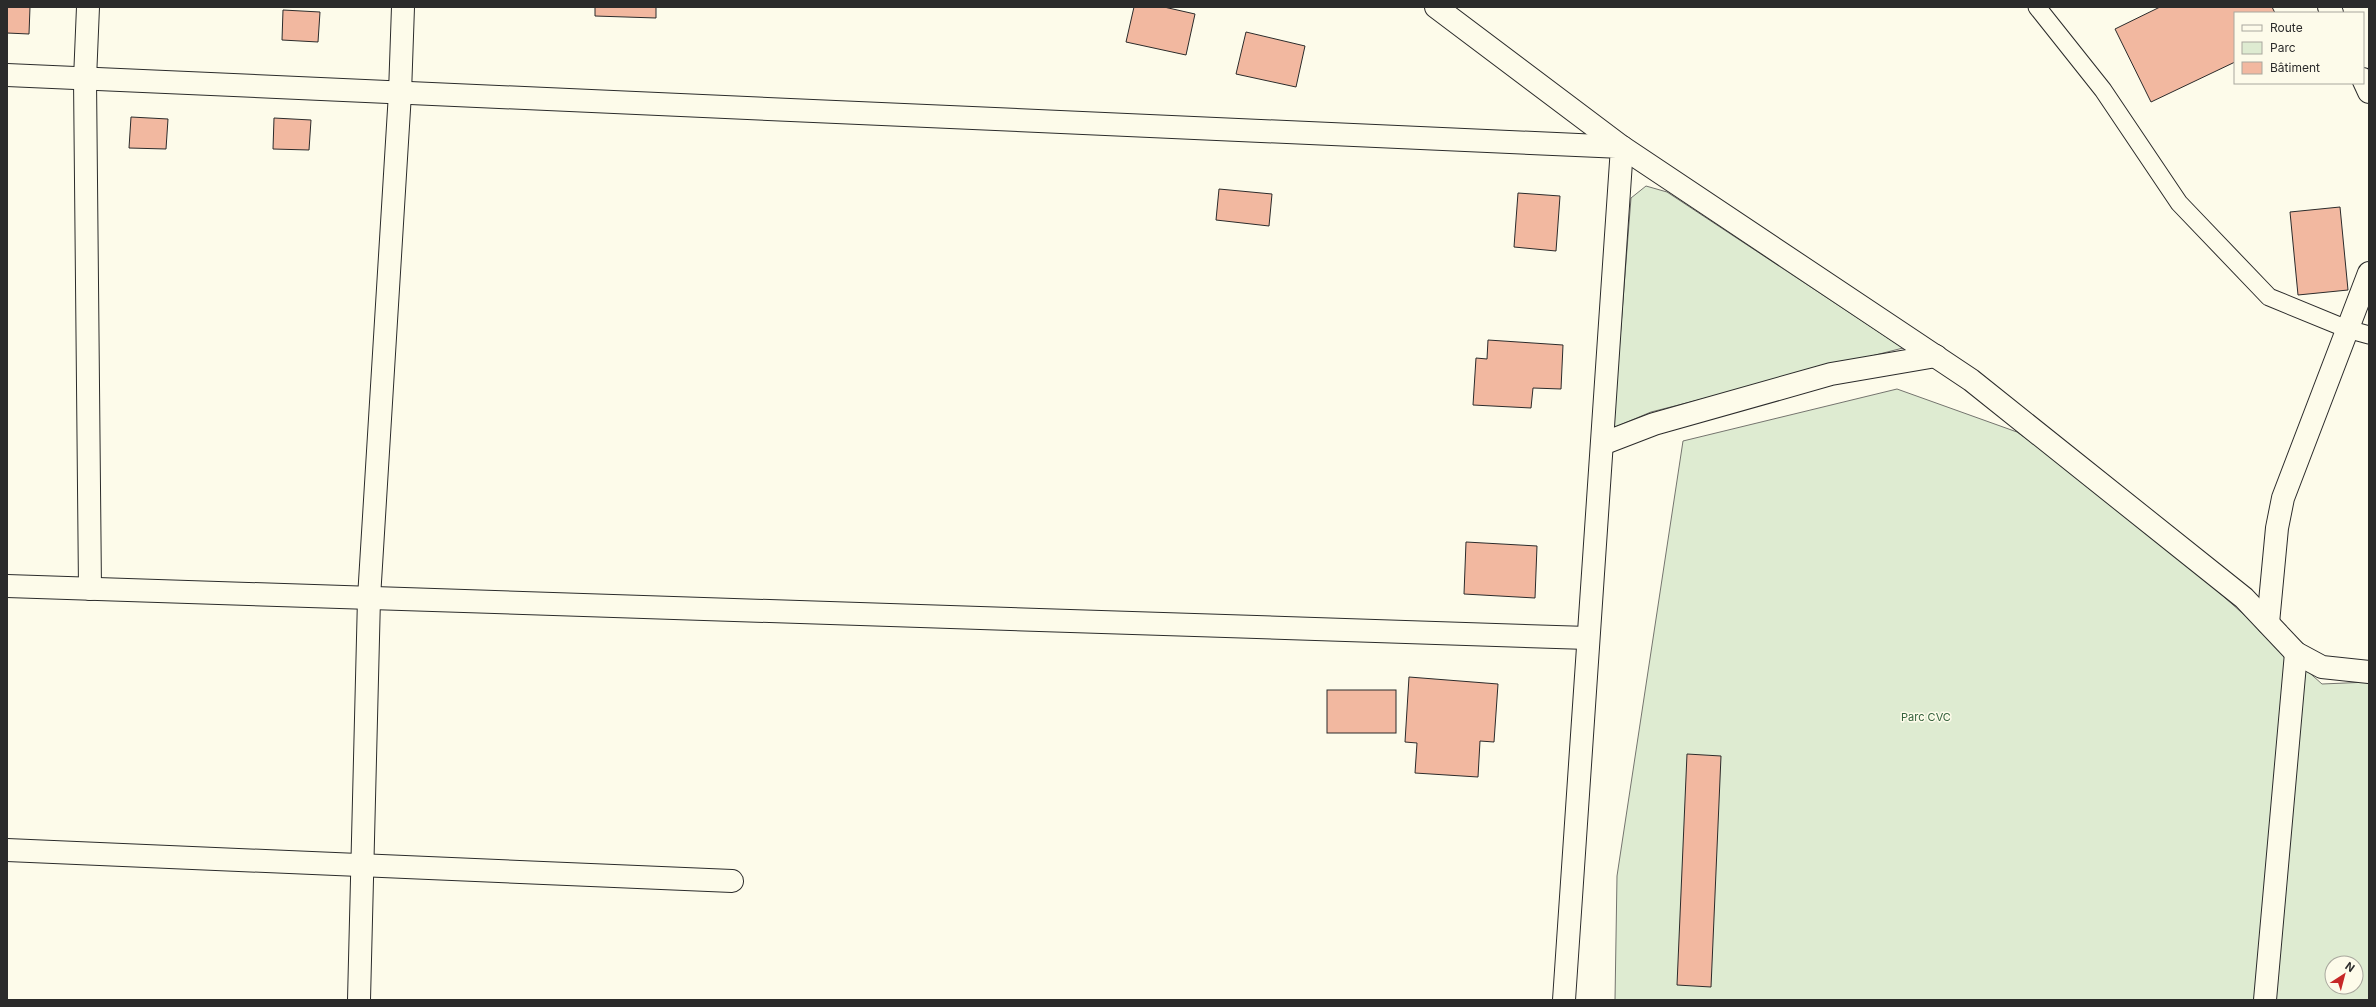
<svg xmlns="http://www.w3.org/2000/svg" width="2376" height="1007" font-family="Inter,sans-serif">
	<style>
		.green { fill: #deebd1; stroke: #74746e; fill-rule: evenodd }
		.building { fill: #f2b8a0; stroke: #2b2b2b }
		.lines { fill: none; stroke-linecap: round; stroke-linejoin: round }
		.service-casing { stroke: #2b2b2b; stroke-width: 19 }
		.minor-casing { stroke: #2b2b2b; stroke-width: 24 }
		.tertiary-casing { stroke: #2b2b2b; stroke-width: 24 }
		.secondary-casing { stroke: #2b2b2b; stroke-width: 24 }
		.service { stroke: #fdfbea; stroke-width: 17 }
		.minor { stroke: #fdfbea; stroke-width: 22 }
		.tertiary { stroke: #fdfbea; stroke-width: 22 }
		.secondary { stroke: #fdfbea; stroke-width: 22 }
		.labels { text-anchor: middle; stroke-width: 3; stroke-linejoin: round; paint-order: stroke }
		.park-label { font-size: 11px; fill: #34623c; stroke: #fdfbea }
	</style>
	<rect width="100%" height="100%" fill="#fdfbea"/>
	<g class="green">
		<path d="M1646 186 1667 192 1903 348 1651 412 1613 428 1631 198Z"/>
		<path d="M1897 389 2017 432 2059 462 2187 564 2322 684 2369 682V1000H1615L1617 876 1683 441ZM2332 963H2356V987H2332Z"/>
	</g>
	<g class="building">
		<path d="M7 7H30L29 34 7 33Z"/>
		<path d="M595 7H656V18L595 16Z"/>
		<path d="M1134 7H1164L1195 14 1186 55 1126 42Z"/>
		<path d="M2160 7H2272L2275 13H2235V62L2151 102 2115 29Z"/>
		<path d="M283 10 320 12 318 42 282 40Z"/>
		<path d="M1246 32 1305 46 1296 87 1236 74Z"/>
		<path d="M131 117 168 119 166 149 129 148Z"/>
		<path d="M274 118 311 120 309 150 273 149Z"/>
		<path d="M1219 189 1272 194 1269 226 1216 220Z"/>
		<path d="M1518 193 1560 196 1556 251 1514 247Z"/>
		<path d="M2340 207 2348 290 2298 295 2290 212Z"/>
		<path d="M1488 340 1563 345 1561 389 1533 388 1531 408 1473 405 1476 358 1487 359Z"/>
		<path d="M1466 542 1537 546 1535 598 1464 594Z"/>
		<path d="M1409 677 1498 684 1494 742 1480 741 1478 777 1415 773 1417 743 1405 742Z"/>
		<rect x="1327" y="690" width="69" height="43"/>
		<path d="M1687 754 1721 756 1711 987 1677 985Z"/>
	</g>
	<g class="lines">
		<defs>
			<path id="service" d="M2037 7 2103 90 2179 203 2269 297 2347 329 2369 335"/>
			<g id="minor">
				<path d="M88 7 85 79 90 589"/>
				<path d="M7 75 1622 147 1564 1000"/>
				<path d="M1602 444 1654 424 1831 374 1936 356"/>
				<path d="M7 586 1588 638"/>
				<path d="M2268 623 2277 528 2283 498 2369 273"/>
				<path d="M7 850 732 881"/>
				<path d="M359 1000 369 598 400 93 403 7"/>
				<path d="M2265 1000 2296 653"/>
			</g>
			<g id="tertiary">
				<path d="M2329 7 2332 13"/>
				<path d="M2363 79 2369 92"/>
			</g>
			<path id="secondary" d="M1436 7 1622 147 1971 380 2244 598 2296 653 2322 667 2369 672"/>
		</defs>
		<use href="#service" class="service-casing"/>
		<use href="#minor" class="minor-casing"/>
		<use href="#tertiary" class="tertiary-casing"/>
		<use href="#secondary" class="secondary-casing"/>
		<use href="#service" class="service"/>
		<use href="#minor" class="minor"/>
		<use href="#tertiary" class="tertiary"/>
		<use href="#secondary" class="secondary"/>
	</g>
	<g class="labels">
		<g class="park-label">
			<text x="1926" y="721">Parc CVC</text>
		</g>
	</g>
	<rect width="2376" height="1007" fill="none" stroke="#2b2b2b" stroke-width="16"/>
	<rect x="2234" y="12" width="130" height="72" fill="#fdfbea" stroke="#a9a89e"/>
	<rect x="2242" y="25" width="20" height="6" fill="#fdfbea" stroke="#a9a89e"/>
	<text x="2270" y="32" font-size="12" fill="#2b2b2b">Route</text>
	<rect x="2242" y="42" width="20" height="12" fill="#deebd1" stroke="#a9a89e"/>
	<text x="2270" y="52" font-size="12" fill="#2b2b2b">Parc</text>
	<rect x="2242" y="62" width="20" height="12" fill="#f2b8a0" stroke="#a9a89e"/>
	<text x="2270" y="72" font-size="12" fill="#2b2b2b">Bâtiment</text>
	<g transform="translate(2344 975) rotate(36)"><circle r="19" fill="#fdfbea" stroke="#a9a89e"/>
	<path d="M0-3L7 15L0 10L-7 15Z" fill="#c62828"/>
	<text y="-6" font-size="11" font-weight="bold" text-anchor="middle" fill="#2b2b2b">N</text>
	</g>
</svg>
